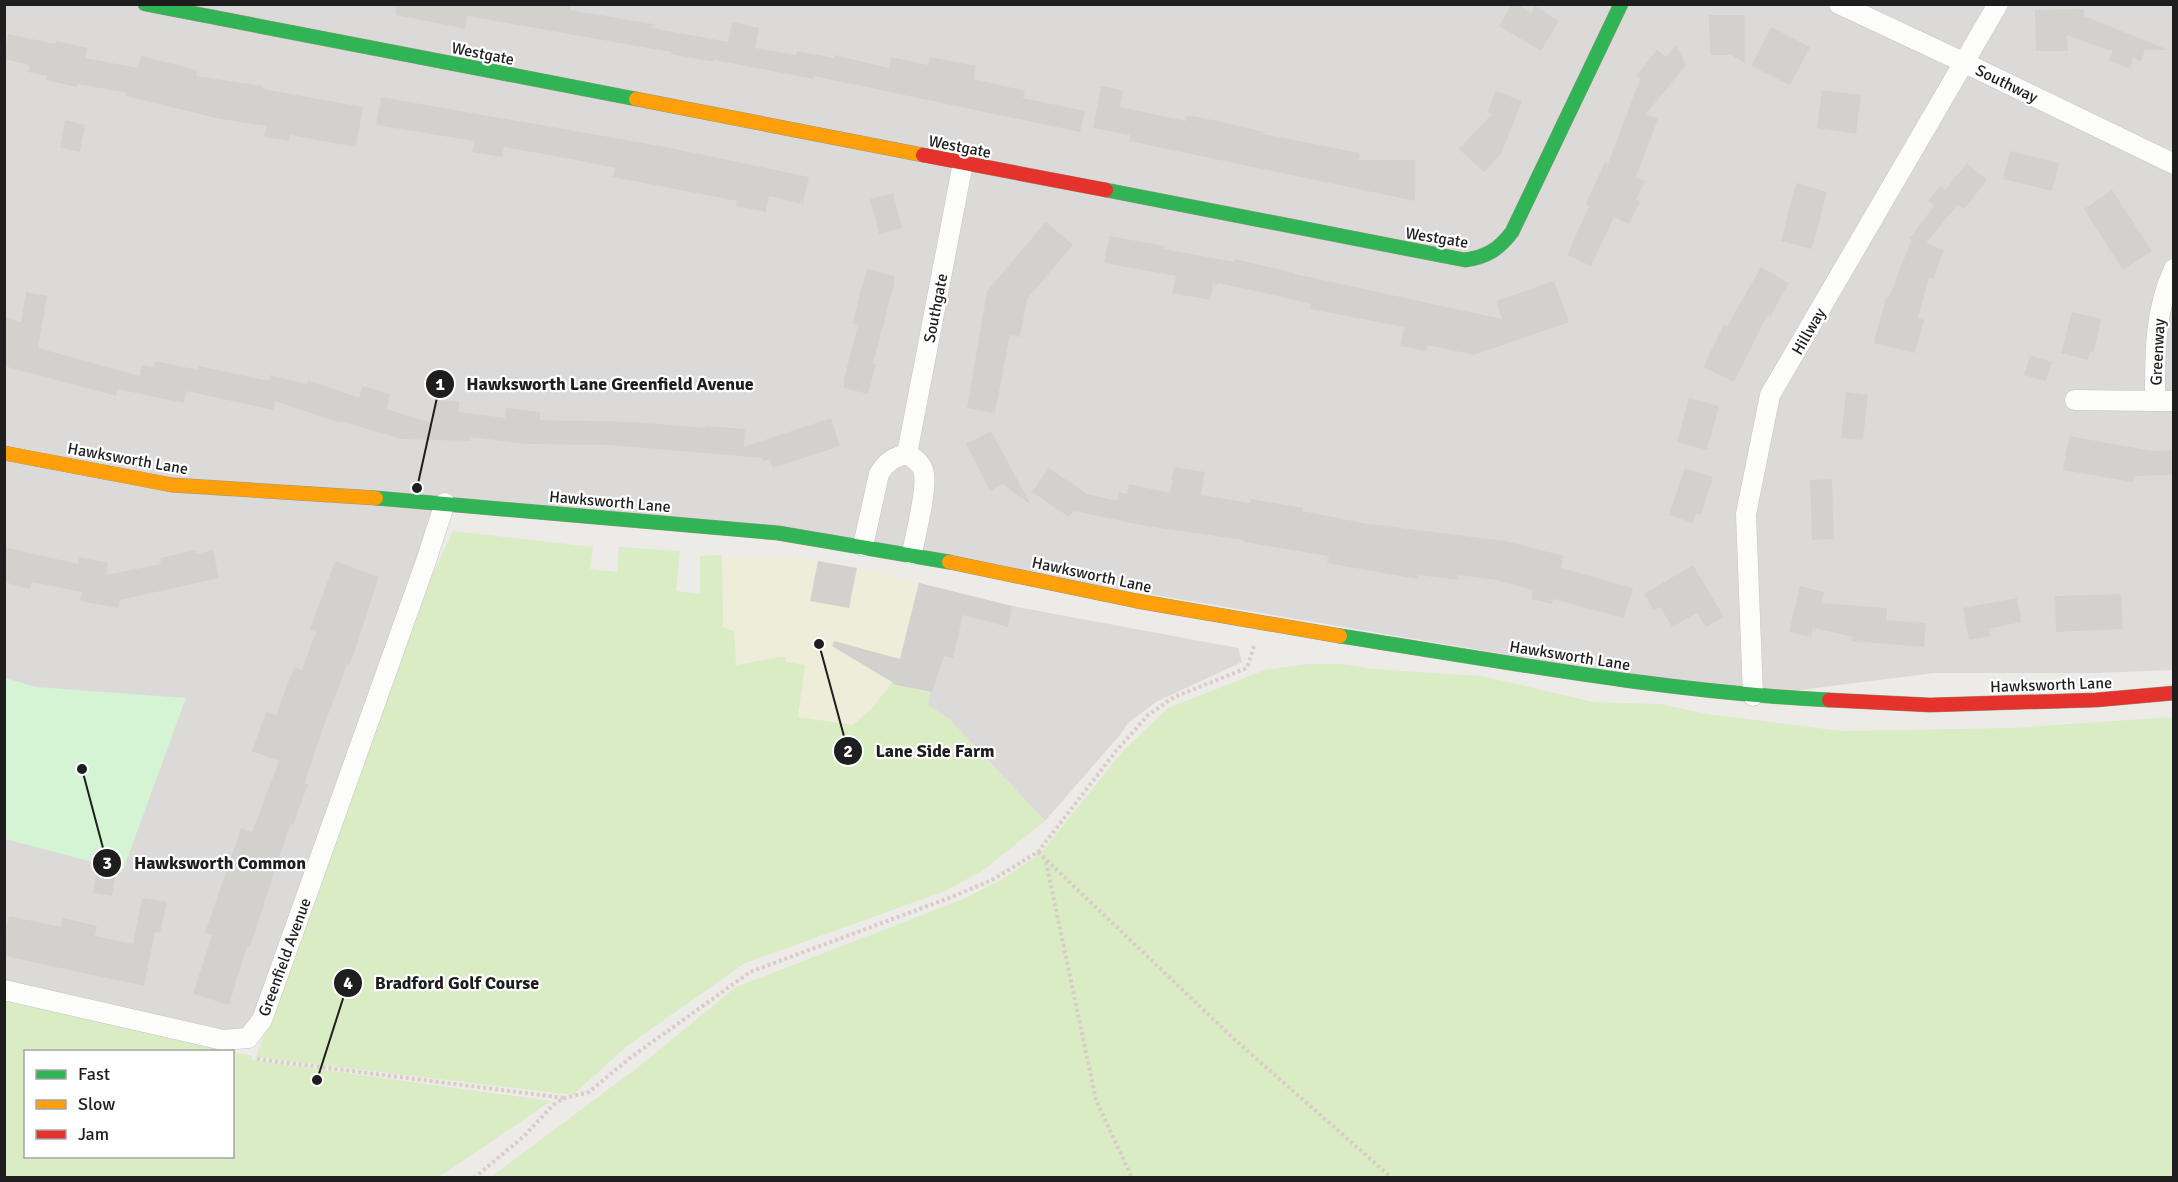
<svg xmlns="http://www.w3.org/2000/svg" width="2178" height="1182" font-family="Signika,sans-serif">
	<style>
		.residential { fill: #dcdad8 }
		.farmland { fill: #ededda }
		.grass { fill: #d9ecc4 }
		.park { fill: #d4f4d4 }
		.building { fill: #d3d1ce }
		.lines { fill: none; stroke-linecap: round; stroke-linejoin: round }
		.street-casing { stroke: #c5c4c3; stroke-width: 21 }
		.fast-casing { stroke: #96977e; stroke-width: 15 }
		.slow-casing { stroke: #96977e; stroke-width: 15 }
		.jam-casing { stroke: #96977e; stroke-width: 15 }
		.path { stroke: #dbccca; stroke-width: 4; stroke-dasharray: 3 3; stroke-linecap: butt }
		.street { stroke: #fcfcfb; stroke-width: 20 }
		.fast { stroke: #30b455; stroke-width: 14 }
		.slow { stroke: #ff9f0a; stroke-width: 14 }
		.jam { stroke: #e5322d; stroke-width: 14 }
		.labels { text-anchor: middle; stroke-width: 4.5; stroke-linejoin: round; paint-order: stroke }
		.street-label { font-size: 16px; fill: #1e1e1e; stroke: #fff }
		.leader { fill: none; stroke: #1e1e1e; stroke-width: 2 }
		.callout-dot { fill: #1e1e1e; stroke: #fff; stroke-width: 2 }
		.mark-label { font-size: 18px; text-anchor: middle; font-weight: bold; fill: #fff }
		.callout-label { font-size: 18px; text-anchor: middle; font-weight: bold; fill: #1e1e1e; stroke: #fff; stroke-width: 4.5; stroke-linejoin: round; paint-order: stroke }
	</style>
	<rect width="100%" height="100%" fill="#edebe7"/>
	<g class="residential">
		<path d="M5 5H2173V670L2097 673H1934L1753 696 912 554 445 503 251 1025 236 1034 5 981Z"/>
		<path d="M919 583 1012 606 1238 648 1242 662 1156 702 1128 723 1120 735 1045 821 948 718 927 705 930 692 891 684 900 658Z"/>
	</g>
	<path class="farmland" d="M722 557H793L876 571 919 583 900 658 891 684 872 708 853 725 798 718 786 662 780 657 736 665 734 631 723 628Z"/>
	<g class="grass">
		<path d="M453 531 593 547 590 569 617 572 619 547 680 551 676 591 700 594V556L722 555 723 627 734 631 736 665 780 657H786V662L805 665 798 717 853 725 872 708 891 684 930 692 928 705 948 718 1045 821 982 871 945 891 745 963 627 1046 573 1095 256 1057 434 571Z"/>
		<path d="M1308 664H1341L1373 669 1482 676 1593 702 1661 704 1707 714 1841 731 2011 728 2173 717V1177H491L637 1068 736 987 961 900 999 881 1040 854 1123 751 1168 708 1265 670Z"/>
		<path d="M4 1001 229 1051 26 1052V1156H232L233 1052 252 1056V1060L551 1101 439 1177H5Z"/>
	</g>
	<path class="park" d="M5 678 36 687 186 698 123 870 5 839Z"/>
	<g class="building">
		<path d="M396 4H571L570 10 653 24 652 28 728 42 732 22 759 28 755 48 796 55 797 51 834 58V55L889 68 891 57 928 65 930 57 976 66 974 79 1025 91 1023 98 1085 111 1080 132 814 76V79L714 60V62L670 54 671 52 467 16 465 29 442 24 396 15Z"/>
		<path d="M1512 4H1517L1531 13 1535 6 1559 21 1541 51 1499 26Z"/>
		<path d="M2084 9V16L2169 50H2145L2141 61 2133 58 2130 69 2109 60 2113 50H2107L2067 35 2068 51H2036L2035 10Z"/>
		<path d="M1709 15H1745V63L1731 55H1710Z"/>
		<path d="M1771 27 1810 47 1790 85 1751 66Z"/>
		<path d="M8 34 55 44 56 41 87 48 85 58 138 68 141 56 197 70 196 76 263 86V89L363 107 356 147 290 135 289 141 264 137 266 126 216 118 126 96 127 93 78 84 77 87 46 80 47 76 28 72 30 65 4 59Z"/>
		<path d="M1676 45 1686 65 1646 114 1658 119 1636 177 1645 181 1636 200 1640 202 1629 224 1614 217 1591 266 1567 255 1589 206 1586 204 1605 162 1608 164 1640 79 1636 76 1657 50 1666 57Z"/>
		<path d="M1101 86 1123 90 1120 107 1186 121 1187 115 1208 119 1264 132 1263 134 1360 153 1359 160H1415V201L1129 141 1130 135 1093 128Z"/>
		<path d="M1822 90 1861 95 1856 134 1817 128Z"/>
		<path d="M1496 91 1522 101 1501 154 1484 172 1459 149 1492 114 1488 112Z"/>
		<path d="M381 97 666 147 809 177 803 204 769 196 766 212 736 206 737 201 613 177 615 168 571 159 504 147 502 157 472 152 474 141 376 125Z"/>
		<path d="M65 120 85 125 80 152 60 148Z"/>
		<path d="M2010 151 2059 163 2052 191 2003 179Z"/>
		<path d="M1967 163 1987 180 1964 209 1958 204 1926 243 1944 250 1933 279 1929 277 1918 318 1924 320 1915 353 1874 343 1886 297H1889L1912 239 1910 238 1934 206 1928 201 1940 186 1945 190Z"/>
		<path d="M1796 183 1827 192 1812 249 1781 241Z"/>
		<path d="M2112 190 2152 251 2123 270 2084 209Z"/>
		<path d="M893 193 902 228 879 234 870 199Z"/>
		<path d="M1046 222 1073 245 1027 299 1020 337 1010 335 995 413 967 408 987 291Z"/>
		<path d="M1109 236 1165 246V249L1234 262 1235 259 1295 273V274L1502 319 1496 301 1554 281 1569 322 1474 355 1428 345 1426 351 1400 346 1404 327 1310 309 1311 304 1260 292 1218 283V285L1213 283 1210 300 1172 293 1176 276 1104 263Z"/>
		<path d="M1761 267 1789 283 1770 317 1767 315 1734 382 1703 367 1724 325 1727 326Z"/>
		<path d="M867 269 894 276V284L873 363 876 364 868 394 844 388V379L858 325 852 324Z"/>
		<path d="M26 292 47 296 38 348 140 376 142 365 154 367 155 361 198 370 199 366 269 381 270 375 307 384 308 380 359 398 363 386 390 394 386 409 434 424V400L459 401V412L505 418 506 408 540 412V420L635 422 705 428V426L745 429 744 447 831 418 840 446 773 468 770 459 763 461 762 458 609 445 526 444 471 437 470 441 401 439 341 421 340 423 275 401 273 410 186 391 184 403 117 389 116 396 4 366V317L21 322Z"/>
		<path d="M2072 312 2102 319 2093 352 2090 351 2088 360 2061 353Z"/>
		<path d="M2030 355 2052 362 2046 381 2024 375Z"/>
		<path d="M1846 392 1868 395 1863 440 1841 438Z"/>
		<path d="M1689 398 1719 406 1707 450 1677 442Z"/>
		<path d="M991 431 1031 505 1002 484 990 491 966 444Z"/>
		<path d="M2069 436 2152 451 2174 450V475L2134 476 2133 482 2063 470Z"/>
		<path d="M1174 467 1205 472 1201 495 1250 503V499L1303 508 1302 511 1368 524 1505 541 1564 556 1561 568 1633 588 1624 618 1553 599 1552 604 1531 599 1533 590 1496 580 1459 575V580L1418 575 1417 579 1327 563 1329 556 1243 542 1244 540 1146 526 1074 511 1069 517 1032 492 1049 468 1087 494 1117 501 1119 492 1127 494 1129 484 1170 493Z"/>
		<path d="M1685 468 1713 477 1701 515 1696 513 1693 523 1669 515Z"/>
		<path d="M1832 479 1834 539 1812 540 1810 480Z"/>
		<path d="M4 547 78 564 79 557 108 563 106 575 161 564 160 558 196 550V554L213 550 219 578 120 600 118 608 80 601 82 592 32 582 30 589 4 582Z"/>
		<path d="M335 561 379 577 350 665 347 664 322 731 305 783 308 784 293 825 290 824 250 947 247 946 229 1005 193 994 212 935 205 933 241 828 252 832 279 761 252 751 266 712 276 715 294 667 302 670 316 632 310 630Z"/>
		<path d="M818 561 857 568 849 608 810 601Z"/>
		<path d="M1693 565 1724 617 1706 627 1697 613 1672 627 1660 607 1654 610 1644 594Z"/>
		<path d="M919 583 1012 606 1008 627 963 615 953 658 944 656 932 692 897 685 832 646 834 641 900 659Z"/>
		<path d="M1800 586 1824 592 1821 603 1887 608 1886 620 1926 623 1924 647 1852 641 1853 637 1813 628 1811 637 1789 632Z"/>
		<path d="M2121 594 2123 629 2056 632 2055 596Z"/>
		<path d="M2017 598 2021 622 1988 629 1990 636 1969 640 1963 608Z"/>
		<path d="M96 874 115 877 112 896 93 893Z"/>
		<path d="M142 898 167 902 160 933 155 932 144 986 4 956V938L9 916 61 927 63 918 97 926 95 936 133 944Z"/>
	</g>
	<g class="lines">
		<defs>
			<g id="street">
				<path d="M1839 4 1963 62 2174 164"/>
				<path d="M2075 400 2155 401C2155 355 2154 312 2174 269"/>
				<path d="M2155 401H2174"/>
				<path d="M907 454 963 163"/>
				<path d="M863 546 879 474C886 462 894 457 907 454 914 458 920 462 923 470 929 486 915 535 912 554"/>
				<path d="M1753 696 1746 514 1770 395 1998 4"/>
				<path d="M4 990 223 1040 248 1038 262 1020 425 564 445 503"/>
			</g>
			<g id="fast">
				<path d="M145 4 636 99"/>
				<path d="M1106 190 1465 260C1487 257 1499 249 1512 232L1621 4"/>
				<path d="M376 498 778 533 949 562"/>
				<path d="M1340 636C1502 661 1665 692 1829 700"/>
			</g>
			<g id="slow">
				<path d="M636 99 923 155"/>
				<path d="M4 453 172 485 376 498"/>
				<path d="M949 562 1137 601 1340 636"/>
			</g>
			<g id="jam">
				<path d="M923 155 1106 190"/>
				<path d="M1829 700 1930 705 2096 700 2174 693"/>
			</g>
		</defs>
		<use href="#street" class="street-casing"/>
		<use href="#fast" class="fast-casing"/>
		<use href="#slow" class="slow-casing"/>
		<use href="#jam" class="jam-casing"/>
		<g class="path">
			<path d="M1038 852 1234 1039 1392 1178"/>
			<path d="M1046 862 1096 1100 1132 1178"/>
			<path d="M257 1059 565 1098"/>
			<path d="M474 1178 523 1137 553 1105 565 1098 589 1092 630 1058 750 972 949 898 992 880 1038 852 1116 751 1148 715 1174 697 1247 668 1254 646"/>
		</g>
		<use href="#street" class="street"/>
		<use href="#fast" class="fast"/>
		<use href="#slow" class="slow"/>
		<use href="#jam" class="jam"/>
	</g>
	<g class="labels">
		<g class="street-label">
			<text transform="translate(483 53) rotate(11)" y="6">Westgate</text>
			<text transform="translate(2007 83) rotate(26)" y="6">Southway</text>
			<text transform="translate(960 146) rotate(11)" y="6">Westgate</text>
			<text transform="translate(1437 237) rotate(9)" y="6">Westgate</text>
			<text transform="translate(935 308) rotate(-79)" y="6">Southgate</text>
			<text transform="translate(1808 331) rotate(-60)" y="6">Hillway</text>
			<text transform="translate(2157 352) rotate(-87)" y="6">Greenway</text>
			<text transform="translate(128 458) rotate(10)" y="6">Hawksworth Lane</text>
			<text transform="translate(610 501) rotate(5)" y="6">Hawksworth Lane</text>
			<text transform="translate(1092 574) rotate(12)" y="6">Hawksworth Lane</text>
			<text transform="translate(1570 655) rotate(9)" y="6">Hawksworth Lane</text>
			<text transform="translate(2051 684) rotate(-2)" y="6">Hawksworth Lane</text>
			<text transform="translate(284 957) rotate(-70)" y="6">Greenfield Avenue</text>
		</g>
	</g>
	<path class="leader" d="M417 488L440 384M819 644L848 751M82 769L107 863M317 1080L348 983"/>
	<g class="callout-dot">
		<circle cx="417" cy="488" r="6"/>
		<circle cx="819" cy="644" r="6"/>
		<circle cx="82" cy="769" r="6"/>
		<circle cx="317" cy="1080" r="6"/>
		<circle cx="440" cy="384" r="15"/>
		<circle cx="848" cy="751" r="15"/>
		<circle cx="107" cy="863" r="15"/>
		<circle cx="348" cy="983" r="15"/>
	</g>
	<g class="mark-label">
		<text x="440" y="390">1</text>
		<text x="848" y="757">2</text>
		<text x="107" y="869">3</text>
		<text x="348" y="989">4</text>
	</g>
	<g class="callout-label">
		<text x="610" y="390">Hawksworth Lane Greenfield Avenue</text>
		<text x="935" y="757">Lane Side Farm</text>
		<text x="220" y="869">Hawksworth Common</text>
		<text x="457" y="989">Bradford Golf Course</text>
	</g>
	<rect width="2178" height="1182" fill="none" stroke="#1e1e1e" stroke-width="12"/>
	<rect x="24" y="1050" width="210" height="108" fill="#ffffff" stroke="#a5a5a5" stroke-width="1.5"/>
	<rect x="36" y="1070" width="30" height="9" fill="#30b455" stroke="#a5a5a5" stroke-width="1.5"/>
	<text x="78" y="1080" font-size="18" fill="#1e1e1e">Fast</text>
	<rect x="36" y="1100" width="30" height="9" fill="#ff9f0a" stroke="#a5a5a5" stroke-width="1.5"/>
	<text x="78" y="1110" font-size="18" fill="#1e1e1e">Slow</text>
	<rect x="36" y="1130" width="30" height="9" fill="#e5322d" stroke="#a5a5a5" stroke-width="1.5"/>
	<text x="78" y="1140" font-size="18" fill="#1e1e1e">Jam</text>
</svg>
